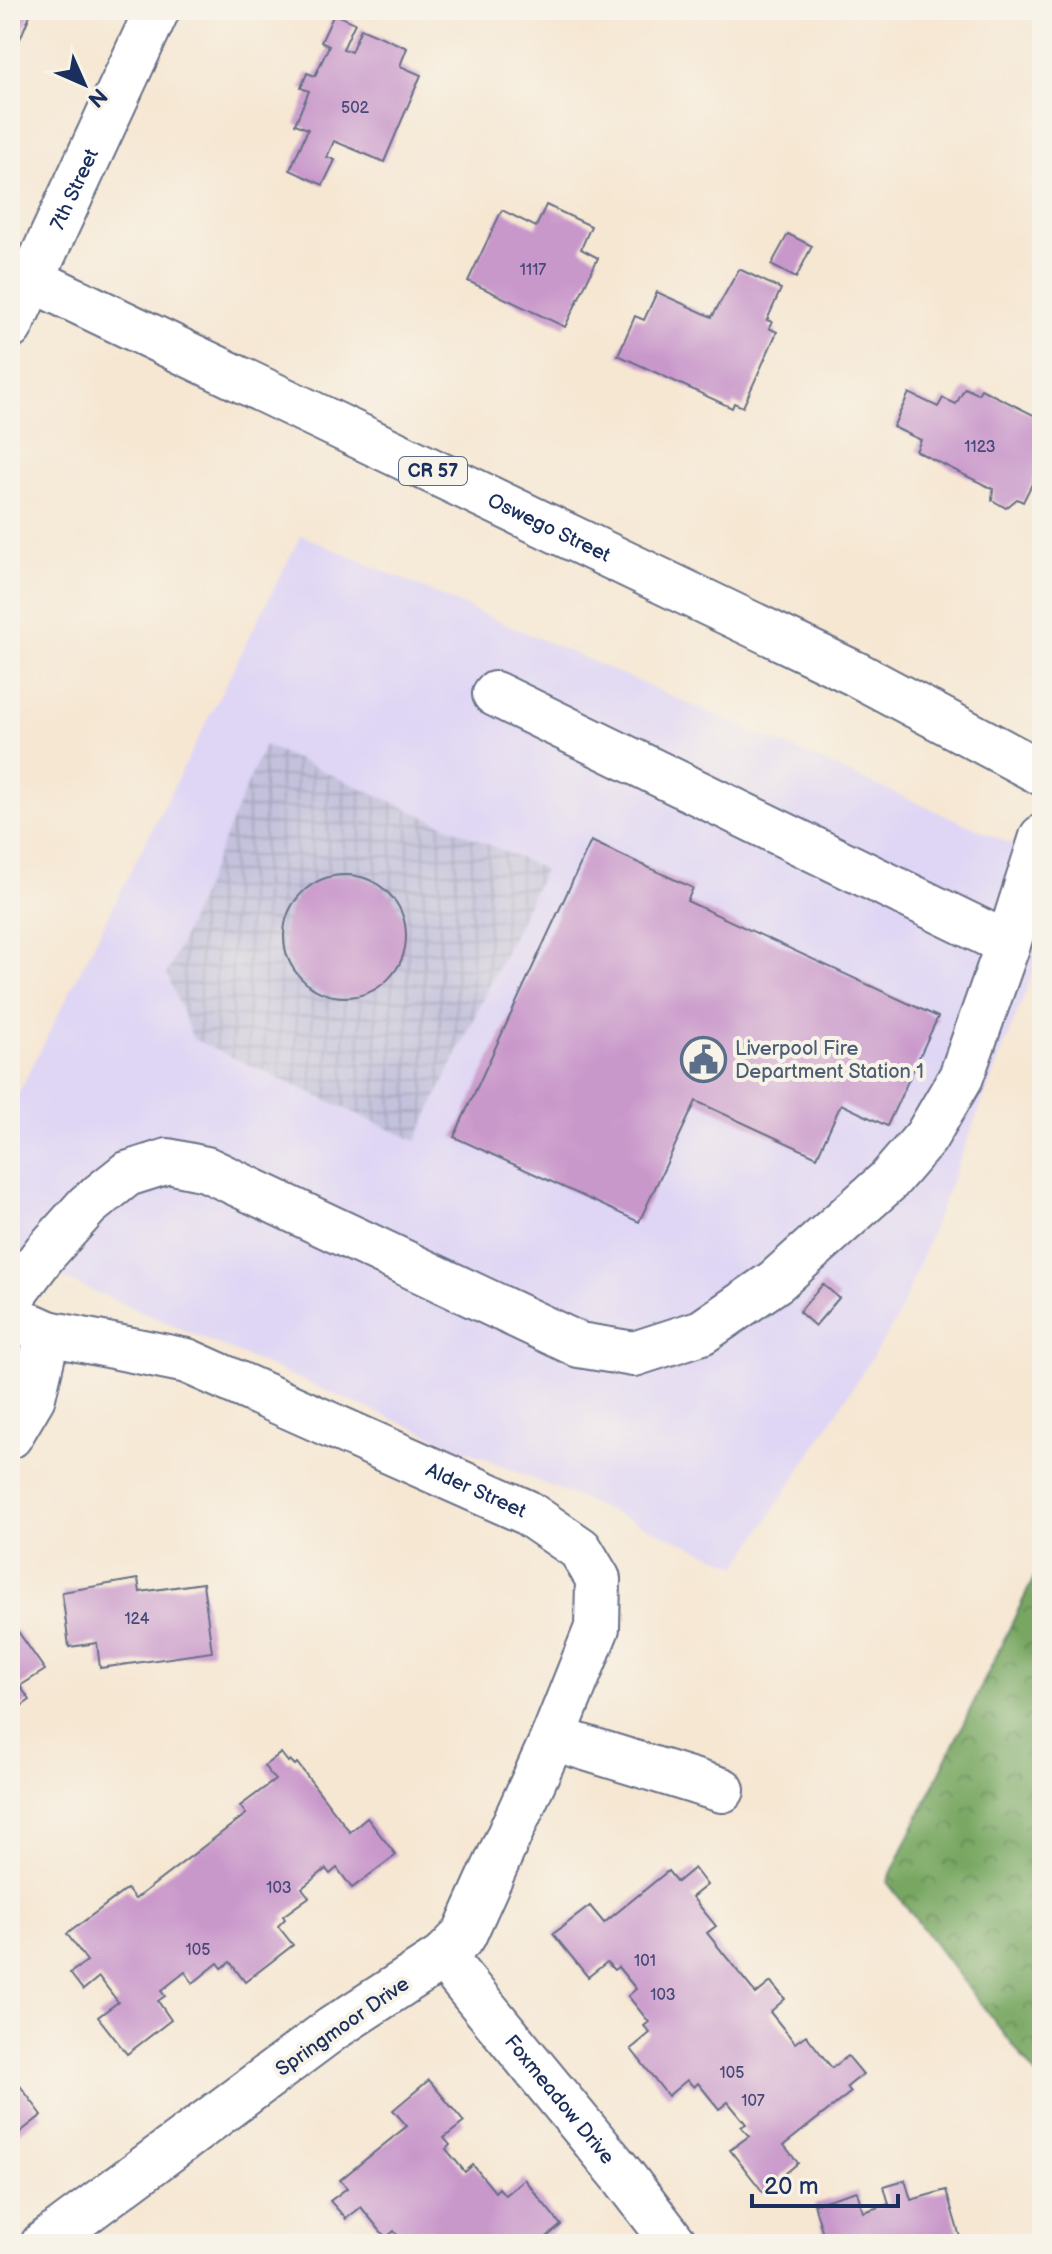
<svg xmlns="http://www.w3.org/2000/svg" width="1052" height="2254" font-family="'Balsamiq Sans',sans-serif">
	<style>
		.built { fill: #dfd5f5 }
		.industrial { fill: url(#industrial-grid) }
		.forest { fill: url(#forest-crowns); stroke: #4a6b60; stroke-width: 2 }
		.building { fill: #c998cb }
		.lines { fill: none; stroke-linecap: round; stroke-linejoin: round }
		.minor-casing { stroke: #686f87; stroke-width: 48 }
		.major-casing { stroke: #686f87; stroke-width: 48 }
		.minor { stroke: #fff; stroke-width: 44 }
		.major { stroke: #fff; stroke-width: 44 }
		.labels { text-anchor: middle; stroke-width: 8; stroke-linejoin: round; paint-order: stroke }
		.number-label { font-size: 16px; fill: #464979 }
		.shield { fill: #f7f3e8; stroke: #5d6a87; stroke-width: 2 }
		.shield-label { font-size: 18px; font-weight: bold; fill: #1b2f5e }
		.street-label { font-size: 20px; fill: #1b2f5e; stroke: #f7f3e8 }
		.service-label { font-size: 20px; fill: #4e5e75; stroke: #f7f3e8; text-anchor: start }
	</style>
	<defs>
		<pattern id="industrial-grid" width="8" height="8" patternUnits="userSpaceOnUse" patternTransform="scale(2)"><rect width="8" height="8" fill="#c3c1db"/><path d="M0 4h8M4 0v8" fill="none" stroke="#a7a6be"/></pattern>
		<pattern id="forest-crowns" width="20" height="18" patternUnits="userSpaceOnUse" patternTransform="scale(2)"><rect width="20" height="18" fill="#78a762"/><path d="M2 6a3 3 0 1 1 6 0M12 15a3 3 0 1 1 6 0" fill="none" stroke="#628854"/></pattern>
	</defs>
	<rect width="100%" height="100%" fill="#f7f3e8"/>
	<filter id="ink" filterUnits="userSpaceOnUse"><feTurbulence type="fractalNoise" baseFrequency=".0125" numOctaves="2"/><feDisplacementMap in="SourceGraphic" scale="16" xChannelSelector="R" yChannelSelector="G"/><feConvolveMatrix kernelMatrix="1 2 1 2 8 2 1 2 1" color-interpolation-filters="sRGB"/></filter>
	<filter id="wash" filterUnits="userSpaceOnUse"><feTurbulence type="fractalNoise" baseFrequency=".006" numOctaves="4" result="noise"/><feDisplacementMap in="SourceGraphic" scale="32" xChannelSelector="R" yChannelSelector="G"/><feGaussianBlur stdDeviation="1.8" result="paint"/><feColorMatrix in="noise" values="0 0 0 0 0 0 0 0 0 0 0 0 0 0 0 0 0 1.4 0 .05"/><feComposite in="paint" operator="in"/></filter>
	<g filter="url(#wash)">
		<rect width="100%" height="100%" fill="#f6e7d3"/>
		<path class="built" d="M301 535 1042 857V950L898 1317 738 1566 10 1256V1110Z"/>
		<path class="industrial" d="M264 745 544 869 416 1141 193 1039 167 974Z"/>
		<path class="forest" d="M1042 1561V2083L887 1882Z"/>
		<g id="blocks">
			<g class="building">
				<path d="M10 10H32L20 39 10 35Z"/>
				<path d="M334 14 355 23 343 49 351 52 361 28 407 48 400 66 421 75 384 162 334 141 327 157 335 160 323 185 290 170 308 129 295 124 309 91 301 88 307 73 315 76 329 46 321 42Z"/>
				<path d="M546 205 591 226 581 249 598 258 565 327 468 281 502 210 536 227Z"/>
				<path d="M788 234 812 246 796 278 771 265Z"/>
				<path d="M739 269 781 289 767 320 772 322 769 328 777 332 743 407 734 403 732 408 618 355 635 316 644 320 657 292 712 317Z"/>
				<path d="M965 388 978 394 981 389 1042 419V464L1023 502 1017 499 1006 508 992 500 993 489 916 451 921 440 893 427 909 393 938 407 943 398 956 404Z"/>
				<path d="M591 841 693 888 687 901 938 1017 887 1126 841 1104 817 1157 696 1101 639 1222 454 1137Z"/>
				<circle cx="345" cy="936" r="61"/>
				<path d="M823 1284 839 1298 815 1326 799 1312Z"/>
				<path d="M138 1579 140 1592 203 1583 212 1652 100 1668 97 1643 69 1647 62 1592Z"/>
				<path d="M17 1630 45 1670 20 1686 30 1700 10 1714V1634Z"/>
				<path d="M281 1753 288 1762 290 1760 295 1765 297 1763 350 1832 367 1818 396 1855 352 1888 337 1868 330 1874 326 1869 302 1888 309 1897 283 1916 285 1919 278 1926 293 1945 245 1982 230 1962 222 1968 218 1963 193 1983 185 1972 161 1991 165 1996 158 2001 171 2020 127 2054 98 2017 118 2002 99 1977 83 1990 70 1973 87 1961 67 1934 127 1889 135 1899 246 1814 240 1806 275 1780 264 1766Z"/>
				<path d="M694 1868 707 1885 692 1897 716 1926 707 1933 756 1994 771 1982 785 1999 770 2012 795 2043 806 2035 832 2068 848 2056 863 2074 847 2087 851 2092 784 2145 798 2163 763 2192 730 2150 749 2136 741 2127 746 2124 728 2102 719 2109 698 2083 694 2087 687 2080 668 2096 631 2049 650 2033 644 2026 649 2022 628 1996 636 1989 618 1967 614 1970 607 1962 588 1977 553 1934 590 1906 604 1923 668 1871 677 1882Z"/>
				<path d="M15 2079 42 2115 10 2140V2082Z"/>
				<path d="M429 2080 464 2122 444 2138 450 2145 446 2149 465 2172 473 2165 495 2192 499 2188 505 2195 524 2179 561 2225 542 2241 545 2244H404L394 2231 386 2238 361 2207 346 2219 330 2201 347 2188 340 2180 407 2126 393 2110Z"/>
				<path d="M905 2180 911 2200 946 2190 962 2244H826L814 2204 857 2191 863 2212 889 2204 884 2186Z"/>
			</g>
		</g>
	</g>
	<g filter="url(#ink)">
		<use href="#blocks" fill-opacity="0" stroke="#686f87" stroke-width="2"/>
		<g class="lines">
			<defs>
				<g id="minor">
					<path id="s1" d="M10 327 157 10"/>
					<path d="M495 694 1008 944"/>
					<path d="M10 1299 45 1253 88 1205 127 1174 168 1161 206 1169 579 1345 634 1354 702 1332 776 1281 888 1181 926 1137 961 1077 1008 944 1042 837"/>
					<path id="s2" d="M10 1316 48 1333 187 1361 526 1512 580 1549 598 1579 597 1628 553 1738 464 1935 443 1957 332 2029 43 2244"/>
					<path d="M10 1436 33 1397 48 1333"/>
					<path d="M553 1738 722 1790"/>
					<path id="s3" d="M443 1957 623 2176 675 2244"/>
				</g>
				<g id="major">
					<path id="s4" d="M10 269 856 674 1042 773"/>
				</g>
			</defs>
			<use href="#minor" class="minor-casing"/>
			<use href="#major" class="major-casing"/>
			<use href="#minor" class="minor"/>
			<use href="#major" class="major"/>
		</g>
	</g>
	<defs>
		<symbol id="civic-ring" viewBox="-11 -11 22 22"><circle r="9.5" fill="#f7f3e8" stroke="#5c6f8a" stroke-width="1.5"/><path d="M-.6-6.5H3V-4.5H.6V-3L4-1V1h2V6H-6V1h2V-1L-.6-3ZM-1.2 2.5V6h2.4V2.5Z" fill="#5c6f8a"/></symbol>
	</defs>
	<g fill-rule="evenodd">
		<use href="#civic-ring" x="678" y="1034" width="51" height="51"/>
	</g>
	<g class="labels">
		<g class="number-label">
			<text x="355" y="113">502</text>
			<text x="533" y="275">1117</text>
			<text x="980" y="452">1123</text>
			<text x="137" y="1624">124</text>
			<text x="279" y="1893">103</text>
			<text x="198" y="1955">105</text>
			<text x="645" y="1966">101</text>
			<text x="663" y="2000">103</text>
			<text x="732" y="2078">105</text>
			<text x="753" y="2106">107</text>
		</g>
		<rect class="shield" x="399" y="457" width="68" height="28" rx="6"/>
		<g class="shield-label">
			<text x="433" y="477">CR 57</text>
		</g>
		<g class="street-label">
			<text dy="7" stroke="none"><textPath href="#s1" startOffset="152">7th Street</textPath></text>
			<text dy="7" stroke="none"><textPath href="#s4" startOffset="598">Oswego Street</textPath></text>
			<text dy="7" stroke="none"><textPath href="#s2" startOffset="500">Alder Street</textPath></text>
			<text transform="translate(342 2026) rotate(-35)" y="7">Springmoor Drive</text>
			<text dy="7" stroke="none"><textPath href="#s3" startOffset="184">Foxmeadow Drive</textPath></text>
		</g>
		<g class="service-label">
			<text x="735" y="1055">Liverpool Fire<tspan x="735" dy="23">Department Station 1</tspan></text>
		</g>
	</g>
	<rect width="1052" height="2254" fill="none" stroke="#f7f3e8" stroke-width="40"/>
	<g transform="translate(84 84) rotate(135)" stroke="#f7f3e8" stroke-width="6" paint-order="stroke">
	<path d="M0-6L14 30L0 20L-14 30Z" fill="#1b2f5e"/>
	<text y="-12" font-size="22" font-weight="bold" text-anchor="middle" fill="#1b2f5e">N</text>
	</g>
	<path d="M752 2194v12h146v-12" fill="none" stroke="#1b2f5e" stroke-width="4"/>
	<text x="764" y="2194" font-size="24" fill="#1b2f5e" stroke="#f7f3e8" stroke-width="6" paint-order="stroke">20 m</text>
</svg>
